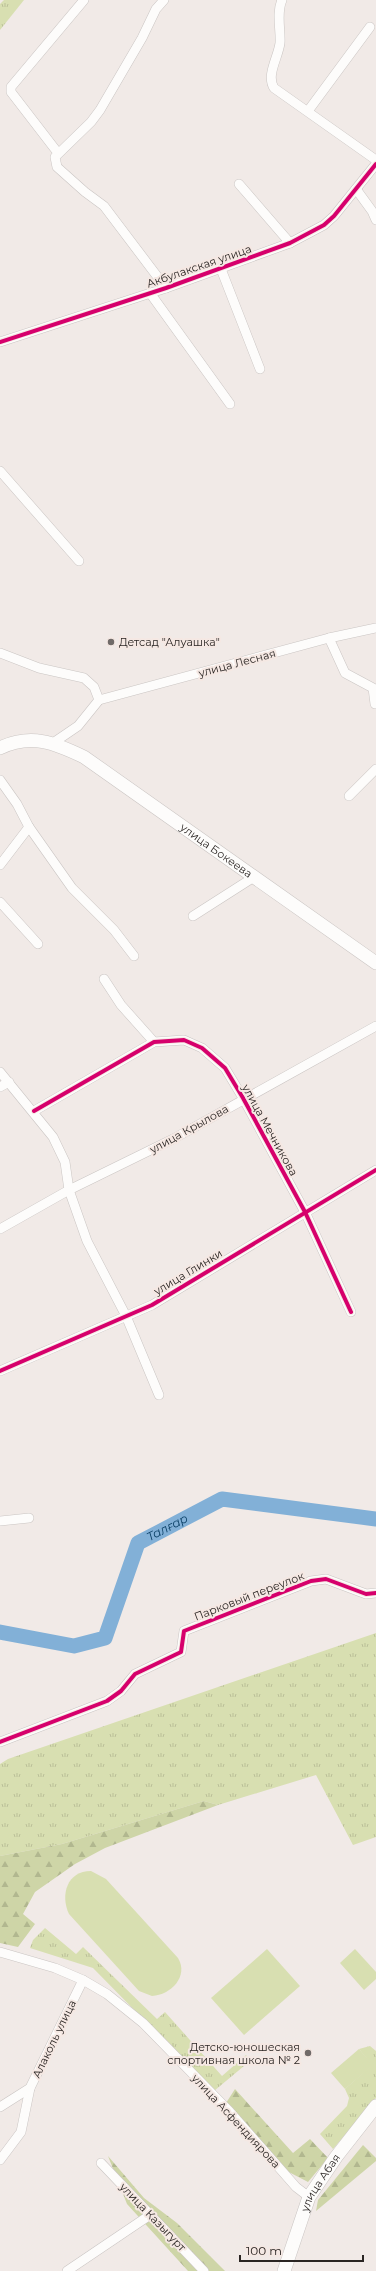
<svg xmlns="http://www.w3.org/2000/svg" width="376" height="2271" font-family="Montserrat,sans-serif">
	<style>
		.grass { fill: url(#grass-tufts) }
		.forest { fill: url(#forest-firs) }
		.pitch { fill: #d8dfb1 }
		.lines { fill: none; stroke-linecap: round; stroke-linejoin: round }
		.river { stroke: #82b0d7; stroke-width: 15 }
		.street-casing { stroke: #cac5c3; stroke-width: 10 }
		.secondary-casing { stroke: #cac5c3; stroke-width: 14 }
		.street { stroke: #fdfcfb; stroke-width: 9 }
		.secondary { stroke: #fdfcfb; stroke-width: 13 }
		.cycleway-casing { stroke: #f5e8e3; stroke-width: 6 }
		.cycleway { stroke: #d6006c; stroke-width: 4 }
		.poi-dot { fill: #706a68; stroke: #f5e8e3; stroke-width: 1.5 }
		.labels { text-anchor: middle; stroke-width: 4; stroke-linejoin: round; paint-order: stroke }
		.street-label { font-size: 11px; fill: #2a2523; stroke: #f5e8e3 }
		.poi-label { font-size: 11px; fill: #2a2523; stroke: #f5e8e3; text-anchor: start }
		.water-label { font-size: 12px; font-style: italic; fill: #093e64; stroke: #f5e8e3 }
	</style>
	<defs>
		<pattern id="grass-tufts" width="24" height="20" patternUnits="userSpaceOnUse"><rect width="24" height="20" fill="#d8dfb1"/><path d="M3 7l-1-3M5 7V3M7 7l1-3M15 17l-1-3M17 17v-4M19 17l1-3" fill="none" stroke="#babf98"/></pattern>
		<pattern id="forest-firs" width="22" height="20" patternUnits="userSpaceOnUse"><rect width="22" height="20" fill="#ced5a7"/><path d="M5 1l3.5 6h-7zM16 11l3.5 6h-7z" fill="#b1b78f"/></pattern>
	</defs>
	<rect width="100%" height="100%" fill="#f1eae7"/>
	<g class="grass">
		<path d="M4 0H24L0 30V4Z"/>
		<path d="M376 1633V1837L353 1845 316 1775 218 1805 204 1801 62 1844 0 1856V1764L8 1759Z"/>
		<path d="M45 1928 76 1954 83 1947 157 2019 165 2012 222 2076 246 2055 250 2061 214 2091 93 1968 30 1948 33 1940Z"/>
		<path d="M370 2046 376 2051V2098L333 2149 320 2134 347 2106 349 2098 345 2089 372 2065 359 2049Z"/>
	</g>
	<g class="forest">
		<path d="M204 1801 218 1805 105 1848 75 1864 35 1892 23 1914 35 1924 18 1947 0 1943V1856L62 1844Z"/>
		<path d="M235 2089 293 2153 310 2139 328 2158 308 2182 283 2169 226 2103Z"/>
		<path d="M363 2145 376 2158V2161L316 2211 318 2200Z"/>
		<path d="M108 2156 144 2198 177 2223 225 2271H188L127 2204Z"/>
	</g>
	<g class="pitch">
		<path d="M91 1871 106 1879 178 1958C189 1976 171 1995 152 1996L139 1991 69 1914C60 1895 67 1871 91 1871Z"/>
		<path d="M267 1949 300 1986 244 2035 211 1998Z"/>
		<path d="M355 1949 376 1972V1979L364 1990 340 1963Z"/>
		<path d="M359 2049 373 2065 345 2089 331 2073Z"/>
	</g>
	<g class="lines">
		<path class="river" id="s1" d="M0 1632 74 1646 105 1638 138 1543 222 1499 376 1519"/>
		<defs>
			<g id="street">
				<path d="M164 0 156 9 142 38 100 110 91 122 55 157 57 167 85 192 104 206 166 288"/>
				<path d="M282 0C276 13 281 30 280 43 278 58 266 75 274 88L376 160"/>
				<path d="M308 111 370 27"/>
				<path d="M58 153 11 92V87L84 0"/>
				<path d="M239 184 290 243"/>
				<path d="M356 189 372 211 376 220"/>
				<path d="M221 269 260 369"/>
				<path d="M150 293 230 404"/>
				<path d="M0 342 166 288 290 243 324 225 334 216 376 164"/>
				<path d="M0 471 79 561"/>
				<path d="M329 638 345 673 373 688 375 704"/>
				<path d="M0 653 39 668 84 678 94 687 99 700 78 726 53 743"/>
				<path d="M99 700 329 638 376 628"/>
				<path d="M0 780 17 804 29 827 72 888 114 930 134 956"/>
				<path d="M349 796 376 769"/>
				<path d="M0 865 29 827"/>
				<path d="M0 902 38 944"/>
				<path d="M193 916 254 877"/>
				<path d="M104 979 121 1005 154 1042"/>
				<path d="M0 1072 53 1137 65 1162 69 1190 87 1241 126 1316 159 1395"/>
				<path d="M0 1087 9 1082"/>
				<path d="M34 1111 154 1042 184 1040 202 1048 225 1068 243 1098 305 1212 351 1312"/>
				<path d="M0 1229 69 1190 173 1139 376 1026"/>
				<path d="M0 1371 152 1305 376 1170"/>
				<path d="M0 1521 29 1518"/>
				<path d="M0 1742 107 1701 121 1691 135 1674 181 1652 184 1631 311 1581 326 1579 366 1594 376 1593"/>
				<path d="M0 1952 55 1968 83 1980 107 1994 143 2023 230 2112 296 2187 309 2197"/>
				<path d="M0 2107 30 2088 83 1980"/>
				<path d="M0 2160 21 2132 30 2088"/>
				<path d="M101 2163 204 2271"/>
				<path d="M67 2271 150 2215"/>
			</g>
			<g id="secondary">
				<path id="s2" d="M0 748C31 733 55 743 84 757L376 963"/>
				<path id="s3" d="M284 2271 309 2197 336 2157 376 2106"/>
			</g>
		</defs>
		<use href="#street" class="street-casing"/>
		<use href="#secondary" class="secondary-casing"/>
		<use href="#street" class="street"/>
		<use href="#secondary" class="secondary"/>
		<defs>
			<g id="cycleway">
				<path d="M0 342 166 288 290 243 324 225 334 216 376 164"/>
				<path d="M34 1111 154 1042 184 1040 202 1048 225 1068 243 1098 305 1212 351 1312"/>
				<path d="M0 1371 152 1305 376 1170"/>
				<path d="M0 1742 107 1701 121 1691 135 1674 181 1652 184 1631 311 1581 326 1579 366 1594 376 1593"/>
			</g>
		</defs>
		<use href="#cycleway" class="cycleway-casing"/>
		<use href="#cycleway" class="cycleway"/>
	</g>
	<g class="poi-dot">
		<circle cx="111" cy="642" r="4"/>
		<circle cx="308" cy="2053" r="4"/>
	</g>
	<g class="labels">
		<g class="street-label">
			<text transform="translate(199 266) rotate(-19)" y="4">Акбулакская улица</text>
			<text transform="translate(237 663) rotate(-15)" y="4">улица Лесная</text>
			<text dy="4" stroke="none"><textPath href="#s2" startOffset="250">улица Бокеева</textPath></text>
			<text transform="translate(189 1129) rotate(-29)" y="4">улица Крылова</text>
			<text transform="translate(270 1130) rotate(61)" y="4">улица Мечникова</text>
			<text transform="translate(188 1272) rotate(-31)" y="4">улица Глинки</text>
			<text transform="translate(249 1596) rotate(-21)" y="4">Парковый переулок</text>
			<text transform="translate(54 2039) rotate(-64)" y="4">Алаколь улица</text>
			<text transform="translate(236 2121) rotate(47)" y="4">улица Асфендиярова</text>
			<text dy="4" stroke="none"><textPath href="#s3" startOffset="96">улица Абая</textPath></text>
			<text transform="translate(153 2217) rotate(46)" y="4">улица Казыгурт</text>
		</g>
		<g class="poi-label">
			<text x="119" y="646">Детсад "Алуашка"</text>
			<text x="300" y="2051" text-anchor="end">Детско-юношеская<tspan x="300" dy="13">спортивная школа № 2</tspan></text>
		</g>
		<g class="water-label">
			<text dy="4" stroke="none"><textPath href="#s1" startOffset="241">Талғар</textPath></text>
		</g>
	</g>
	<path d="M240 2255v6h123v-6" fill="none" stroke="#2a2523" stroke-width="2"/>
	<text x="246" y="2255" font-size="12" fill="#2a2523" stroke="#f5e8e3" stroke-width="3" paint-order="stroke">100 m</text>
</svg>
